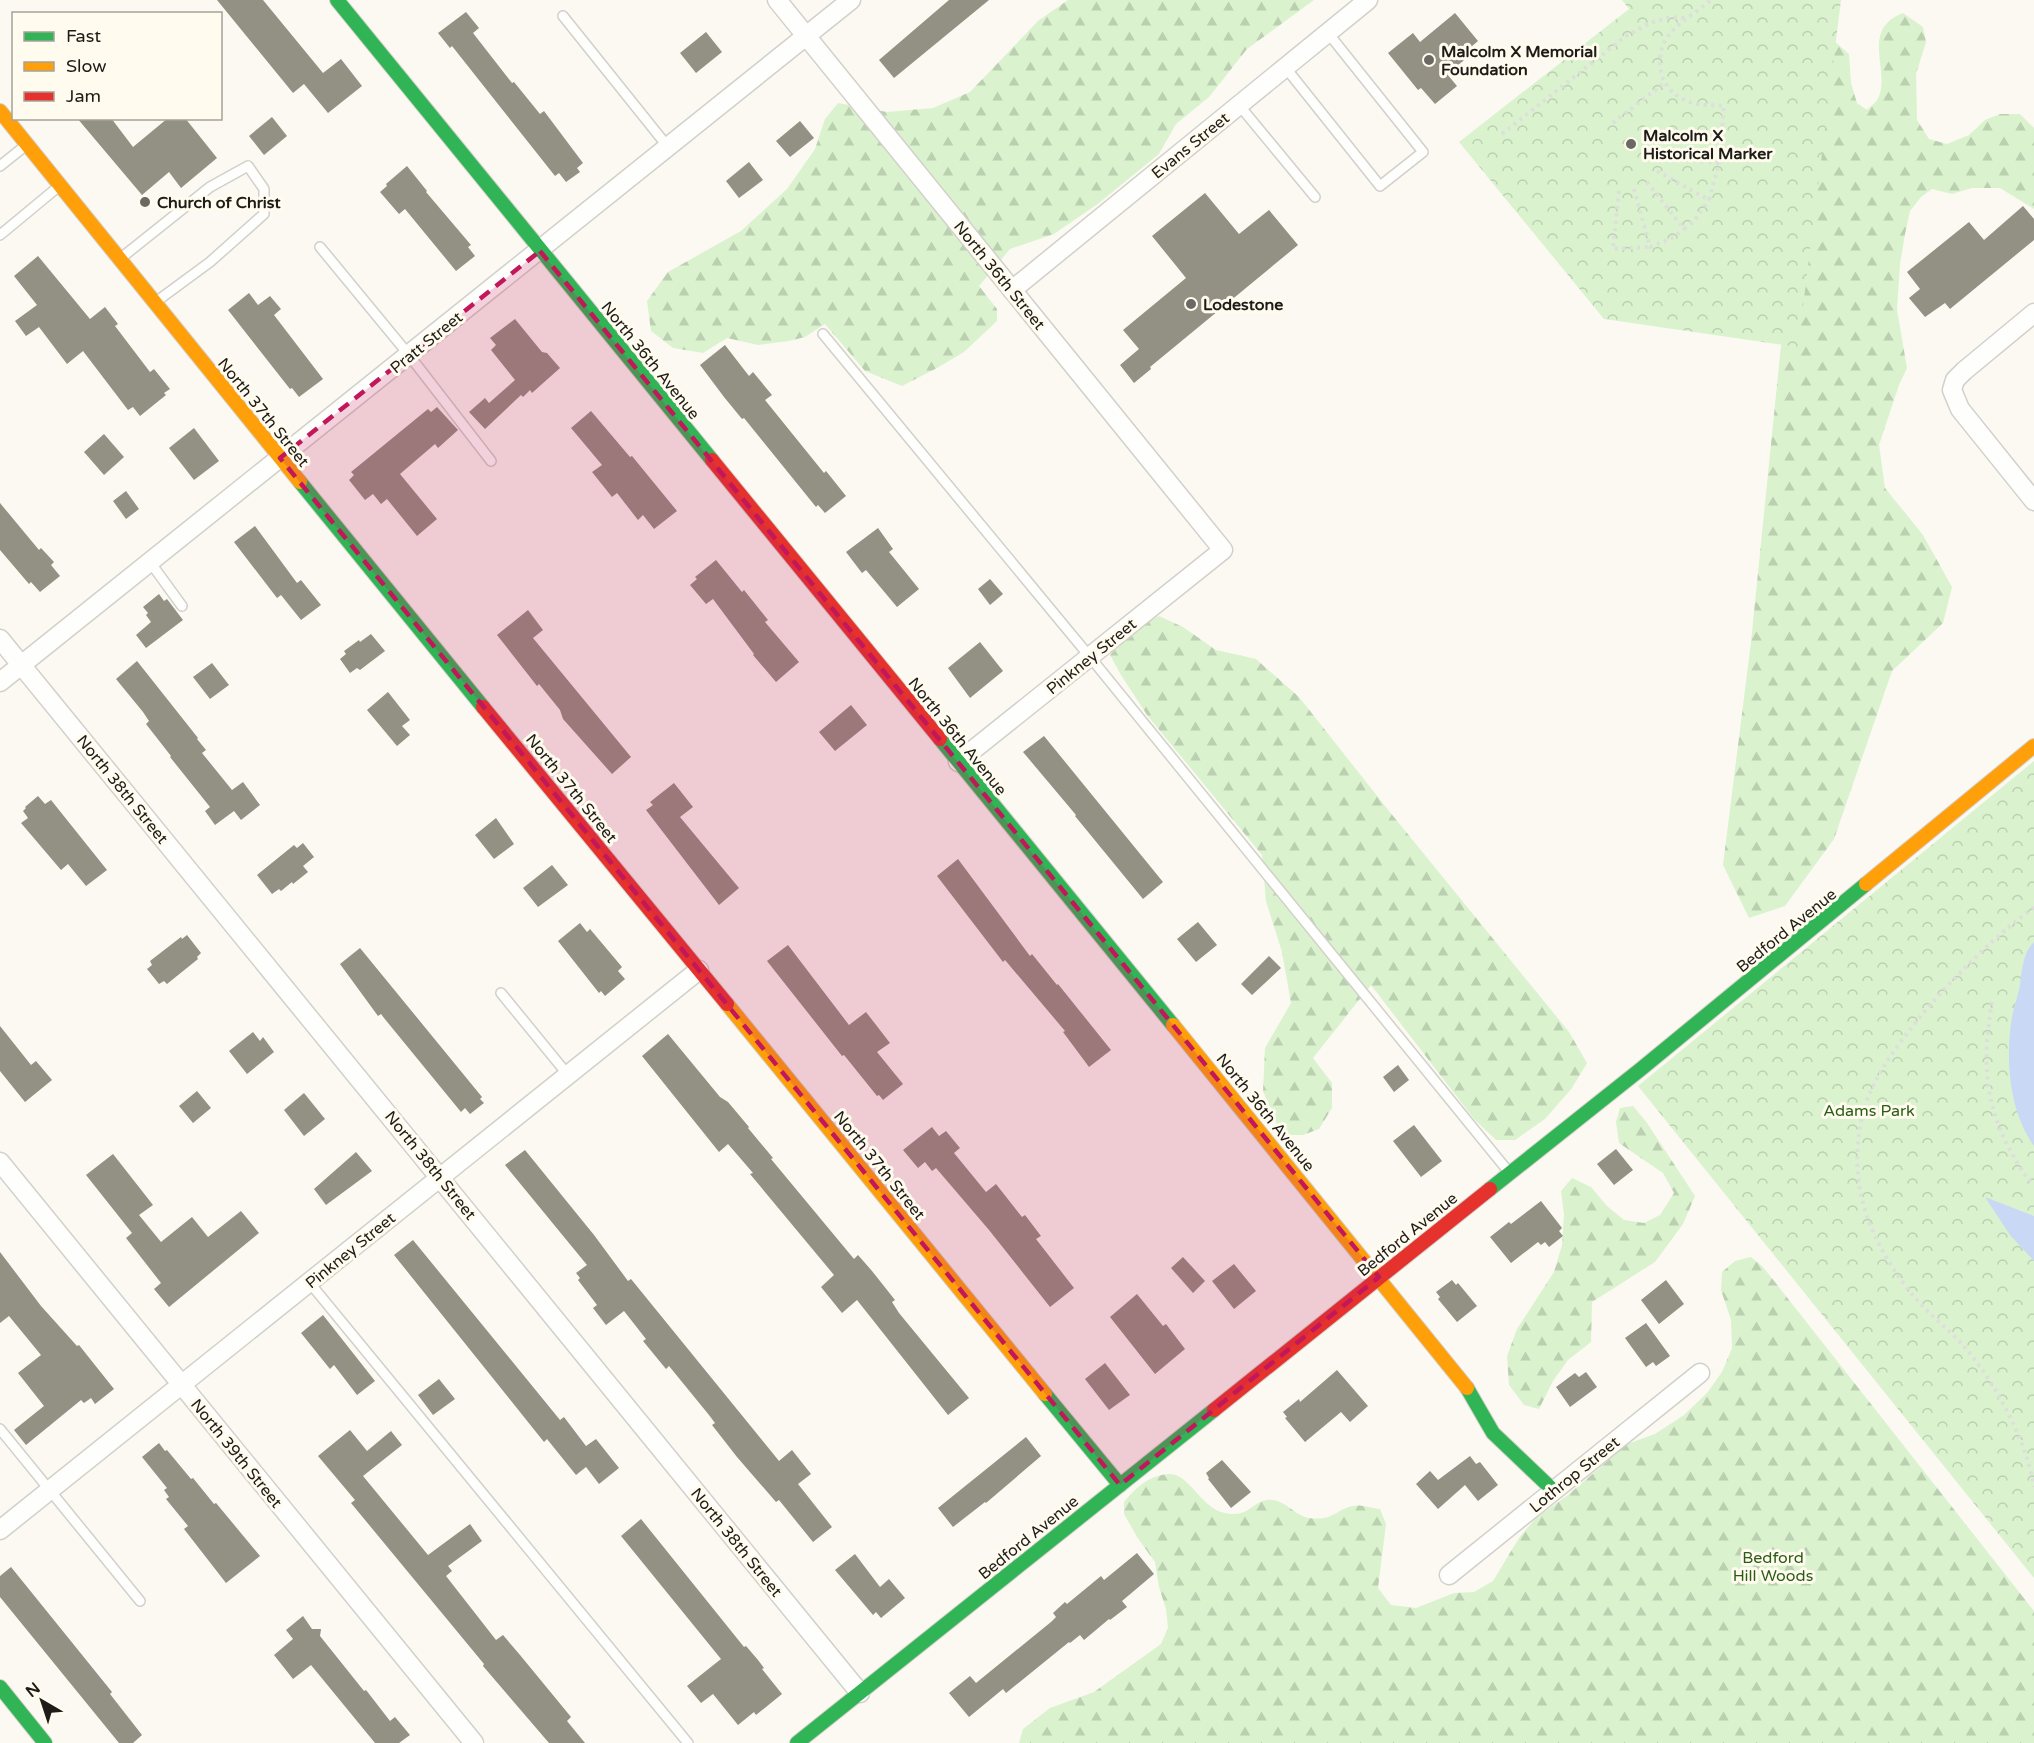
<svg xmlns="http://www.w3.org/2000/svg" width="2034" height="1743" font-family="'Varela Round',sans-serif">
	<style>
		.forest { fill: url(#forest-firs) }
		.park { fill: url(#park-crowns) }
		.water { fill: #c9d9f5 }
		.building { fill: #939084 }
		.lines { fill: none; stroke-linecap: round; stroke-linejoin: round }
		.lane-casing { stroke: #d2d0ca; stroke-width: 12 }
		.street-casing { stroke: #d2d0ca; stroke-width: 21 }
		.fast-casing { stroke: #d2d0ca; stroke-width: 16 }
		.slow-casing { stroke: #d2d0ca; stroke-width: 16 }
		.jam-casing { stroke: #d2d0ca; stroke-width: 16 }
		.path { stroke: #dededc; stroke-width: 4; stroke-dasharray: 3 4.5; stroke-linecap: butt }
		.lane { stroke: #fefefd; stroke-width: 9 }
		.street { stroke: #fefefd; stroke-width: 18 }
		.fast { stroke: #30b455; stroke-width: 14 }
		.slow { stroke: #ff9f0a; stroke-width: 14 }
		.jam { stroke: #e5322d; stroke-width: 14 }
		.marked { fill: #c2185b; fill-opacity: 0.2; stroke: #c2185b; stroke-width: 4.5; stroke-dasharray: 12 8; stroke-linejoin: round }
		.poi-dot { fill: #6b6964; stroke: #fffbee; stroke-width: 2 }
		.labels { text-anchor: middle; stroke-width: 6; stroke-linejoin: round; paint-order: stroke }
		.poi-label { font-size: 16px; font-weight: bold; fill: #1e1c18; stroke: #fffbee; text-anchor: start }
		.street-label { font-size: 16px; fill: #1e1c18; stroke: #fffbee }
		.park-label { font-size: 16px; fill: #2b5c17; stroke: #fffbee }
	</style>
	<defs>
		<pattern id="forest-firs" width="22" height="20" patternUnits="userSpaceOnUse" patternTransform="scale(1.5)"><rect width="22" height="20" fill="#daf3ce"/><path d="M5 1l3.5 6h-7zM16 11l3.5 6h-7z" fill="#bbd0b0"/></pattern>
		<pattern id="park-crowns" width="20" height="18" patternUnits="userSpaceOnUse" patternTransform="scale(1.5)"><rect width="20" height="18" fill="#daf3ce"/><path d="M2 6a3 3 0 1 1 6 0M12 15a3 3 0 1 1 6 0" fill="none" stroke="#bbd0b0"/></pattern>
	</defs>
	<rect width="100%" height="100%" fill="#fbf9f2"/>
	<g class="forest">
		<path d="M1068 0H1314L1247 49 1209 97 1176 124 1159 154 1099 203 1054 234 1010 249 979 286 997 309V321L964 352 937 368 902 386 865 371 825 324 805 337 789 341 758 345 727 338 703 353 673 348 651 331 647 301 668 272 741 231 787 189 815 149 825 119 838 103 887 112 933 108 970 92 1038 21Z"/>
		<path d="M1903 13 1923 27 1926 42 1916 74 1917 120 1929 139 1947 144 1969 135 1985 120 2000 114H2020L2034 128V209L2000 188H1972L1952 194 1932 189 1921 197 1910 211 1905 234 1900 264 1897 310 1907 368 1899 385 1879 445 1885 488 1923 535 1952 587 1943 623 1892 671 1834 839 1785 906 1749 918 1723 865 1751 642 1786 296 1833 40 1849 54 1851 83 1857 103 1867 110C1870 107 1875 103 1877 100 1893 74 1858 30 1903 13Z"/>
		<path d="M1159 616 1183 627 1216 650 1256 659 1299 697 1389 811 1569 1032 1587 1063 1572 1088 1545 1119 1515 1140H1496L1474 1119 1371 985 1313 1058 1332 1083V1108L1319 1129 1303 1135H1281L1263 1091 1265 1048 1291 1003 1282 952 1266 901 1262 855 1147 715 1121 675 1110 655 1137 626Z"/>
		<path d="M1633 1106 1647 1123 1695 1196 1683 1224 1655 1262 1592 1302 1591 1342 1568 1360 1553 1381 1539 1409 1524 1405 1509 1385 1507 1356 1517 1329 1554 1272 1562 1245 1564 1214 1561 1191 1572 1178 1591 1187 1607 1206 1624 1220 1644 1223 1660 1215 1674 1193 1663 1173 1619 1143 1616 1122 1620 1108Z"/>
		<path d="M1751 1257 1763 1267 2034 1611V1743H1019L1023 1729 1050 1708 1094 1692 1161 1644 1168 1628 1166 1609 1159 1587 1155 1562 1137 1537 1124 1514V1502C1135 1488 1151 1474 1170 1474 1189 1474 1202 1509 1225 1513 1250 1518 1251 1502 1267 1500 1285 1498 1294 1516 1309 1518 1333 1521 1334 1511 1352 1506 1360 1504 1372 1508 1380 1509L1386 1524 1378 1588 1391 1605 1416 1608 1454 1593 1474 1592 1493 1581 1519 1538 1536 1518 1568 1495 1627 1444 1655 1434 1684 1415 1707 1393 1722 1372 1732 1348 1731 1320 1721 1290 1722 1272 1735 1261Z"/>
	</g>
	<g class="park">
		<path d="M1622 0H1841L1798 347 1604 319 1459 142 1629 9Z"/>
		<path d="M2034 761V1578L1638 1086Z"/>
	</g>
	<g class="water">
		<path d="M2034 942V1146C2009 1111 2005 1059 2012 1017 2014 1006 2018 996 2020 985 2022 971 2023 952 2034 942Z"/>
		<path d="M1985 1197 2034 1216V1261L2010 1235Z"/>
	</g>
	<g class="building">
		<path d="M217 0H263L323 73 341 59 362 86 328 113 304 84 293 93Z"/>
		<path d="M949 0H989L894 78 879 60Z"/>
		<path d="M466 12 479 28 473 33 512 83 514 82 540 114 544 111 583 163 577 168 580 172 566 182 559 173 555 176 452 46 450 48 438 33Z"/>
		<path d="M1455 13 1478 41 1464 53 1468 57 1447 74 1457 86 1435 104 1421 88 1418 90 1388 53 1413 33 1420 42Z"/>
		<path d="M706 32 722 52 696 73 680 53Z"/>
		<path d="M272 117 287 136 264 155 249 136Z"/>
		<path d="M77 118H111L133 147 168 118H185L217 158 181 188 169 172 142 195Z"/>
		<path d="M800 121 814 138 790 157 776 141Z"/>
		<path d="M749 162 763 180 739 198 726 181Z"/>
		<path d="M407 166 427 191 426 192 471 245 468 247 475 256 456 271 405 209 399 214 380 192 387 186 386 184Z"/>
		<path d="M1205 193 1239 234 1269 210 1298 245 1150 367 1151 369 1134 383 1120 365 1139 349 1123 330 1186 278 1152 236Z"/>
		<path d="M2023 206 2034 219V240L1950 309 1945 303 1925 317 1909 298 1920 289 1907 272 1969 222 1984 240Z"/>
		<path d="M38 256 90 319 105 307 118 324 115 326 150 372 154 369 170 389 164 393 166 395 140 416 133 407 128 410 83 351 67 364 39 327 26 336 15 321 37 305 14 276Z"/>
		<path d="M249 293 258 305 270 296 281 309 274 315 323 379 299 397 292 388 290 389 228 310Z"/>
		<path d="M515 319 542 352 547 353 560 368 532 393 530 390 523 397 521 395 485 429 469 412 485 398 489 403 515 380 491 350 496 345 490 338Z"/>
		<path d="M725 345 749 376 753 372 772 395 765 400 824 473 826 471 846 496 825 513 818 505 816 507 744 418 742 419 724 397 700 365Z"/>
		<path d="M437 407 458 430 438 448 435 444 400 474 437 519 417 536 387 499 381 504 373 494 365 500 349 480 354 475 351 472 428 409 431 412Z"/>
		<path d="M591 411 630 457 632 456 677 511 654 529 643 515 638 520 617 493 612 497 592 472 602 465 571 428Z"/>
		<path d="M194 428 219 461 194 480 169 448Z"/>
		<path d="M104 434 124 457 104 475 84 452Z"/>
		<path d="M126 491 139 509 126 519 113 501Z"/>
		<path d="M0 503 39 550 41 548 54 562 51 565 60 576 40 592 31 582 29 584 0 550Z"/>
		<path d="M255 526 297 583 301 580 321 605 301 620 281 595 277 598 234 542Z"/>
		<path d="M878 528 893 549 889 552 919 589 897 607 866 570 862 573 846 552Z"/>
		<path d="M716 560 742 592 744 590 768 620 765 622 799 662 776 682 753 655 754 654 713 599 706 604 690 585 697 579 695 577Z"/>
		<path d="M990 579 1003 594 990 605 978 589Z"/>
		<path d="M159 594 164 601 167 599 183 620 146 648 136 635 151 622 146 615 148 613 143 607Z"/>
		<path d="M528 610 543 630 533 638 631 757 612 774 563 719 560 710 539 684 537 686 497 635Z"/>
		<path d="M371 634 385 651 360 670 357 668 350 673 340 659 346 654 344 651 359 640 360 642Z"/>
		<path d="M980 642 1003 671 970 698 948 668Z"/>
		<path d="M137 661 198 738 197 739 206 750 202 753 232 790 243 782 260 805 241 820 234 811 215 825 205 811 210 807 170 757 171 756 146 724 149 721 143 712 116 679Z"/>
		<path d="M212 663 229 685 210 699 193 677Z"/>
		<path d="M388 692 410 720 402 726 410 735 397 746 367 710Z"/>
		<path d="M851 705 867 725 835 751 819 732Z"/>
		<path d="M1044 736 1163 882 1143 899 1075 816 1076 815 1023 752Z"/>
		<path d="M674 783 693 807 680 817 739 888 719 905 646 810 653 805 650 802Z"/>
		<path d="M38 796 45 804 51 800 107 870 86 886 68 864 61 870 21 823 28 818 23 811 26 808 25 807Z"/>
		<path d="M496 818 514 844 494 859 475 835Z"/>
		<path d="M303 843 314 857 303 866 308 872 293 884 292 882 281 891 279 889 272 894 257 875 294 845 297 848Z"/>
		<path d="M958 859 1030 956 1032 954 1057 985 1058 984 1111 1050 1089 1067 1063 1032 1065 1031 1005 960 1003 962 937 876Z"/>
		<path d="M552 865 568 885 538 907 523 888Z"/>
		<path d="M1198 922 1217 945 1196 962 1177 939Z"/>
		<path d="M580 923 587 932 590 929 622 967 618 971 625 979 605 996 601 991 599 993 558 941Z"/>
		<path d="M187 935 201 953 197 957 198 959 167 984 164 981 159 984 147 969 152 965 150 961 181 937 182 939Z"/>
		<path d="M788 945 849 1025 866 1012 890 1043 877 1052 903 1084 883 1100 879 1095 877 1096 844 1055 842 1056 767 961Z"/>
		<path d="M360 948 482 1097 480 1099 484 1103 470 1114 465 1108 461 1112 384 1018 381 1014 378 1016 340 964Z"/>
		<path d="M1269 956 1281 968 1252 995 1241 984Z"/>
		<path d="M0 1026 31 1065 36 1061 52 1080 25 1102 0 1071Z"/>
		<path d="M253 1032 260 1041 263 1037 274 1052 247 1074 229 1051Z"/>
		<path d="M668 1034 720 1097 728 1102 749 1127 748 1128 773 1158 771 1159 854 1259 858 1255 872 1271 895 1300 892 1302 899 1313 969 1398 948 1415 857 1300 842 1313 821 1287 834 1275 750 1174 753 1173 728 1144 719 1152 642 1056Z"/>
		<path d="M1398 1065 1409 1080 1394 1092 1383 1077Z"/>
		<path d="M197 1091 211 1108 193 1123 179 1106Z"/>
		<path d="M304 1093 325 1119 304 1136 284 1110Z"/>
		<path d="M1414 1125 1442 1161 1421 1177 1393 1141Z"/>
		<path d="M932 1127 939 1136 946 1131 960 1148 954 1153 986 1192 996 1184 1022 1217 1025 1215 1041 1236 1036 1239 1074 1288 1050 1307 989 1230 936 1168 932 1171 925 1162 918 1168 903 1150Z"/>
		<path d="M1616 1149 1633 1170 1614 1185 1597 1164Z"/>
		<path d="M525 1150 594 1235 628 1281 631 1279 779 1461 792 1450 811 1474 798 1484 832 1527 813 1542 779 1500 776 1502 737 1457 712 1425 715 1423 709 1415 669 1366 666 1369 643 1341 646 1339 624 1311 606 1325 593 1308 597 1305 578 1280 580 1278 576 1273 587 1265 505 1165Z"/>
		<path d="M356 1152 372 1171 326 1205 314 1189Z"/>
		<path d="M113 1154 153 1205 139 1215 161 1242 192 1217 208 1237 241 1211 259 1233 169 1307 154 1289 161 1283 126 1238 132 1233 86 1175Z"/>
		<path d="M1541 1201 1562 1228 1559 1231 1563 1236 1549 1247 1545 1242 1541 1245 1538 1242 1511 1263 1490 1237 1509 1222 1511 1224Z"/>
		<path d="M413 1240 560 1420 564 1417 586 1446 596 1439 619 1468 599 1484 586 1467 576 1475 547 1439 544 1442 394 1255Z"/>
		<path d="M0 1252 41 1306 77 1346 79 1345 114 1389 95 1404 91 1398 84 1403 81 1400 26 1445 14 1430 44 1406 18 1373 41 1355 9 1316 0 1323Z"/>
		<path d="M1183 1257 1205 1281 1193 1293 1171 1268Z"/>
		<path d="M1234 1264 1256 1291 1234 1309 1212 1281Z"/>
		<path d="M1452 1280 1456 1285 1458 1283 1477 1306 1457 1322 1438 1299 1440 1297 1436 1292Z"/>
		<path d="M1666 1280 1684 1304 1659 1324 1641 1300Z"/>
		<path d="M1137 1294 1163 1326 1166 1324 1185 1349 1155 1374 1110 1317Z"/>
		<path d="M323 1315 375 1381 357 1395 334 1365 330 1369 301 1333Z"/>
		<path d="M1646 1323 1670 1356 1656 1366 1653 1362 1646 1367 1625 1338Z"/>
		<path d="M1105 1363 1130 1395 1109 1410 1085 1379Z"/>
		<path d="M1337 1370 1368 1406 1350 1422 1341 1412 1305 1442 1285 1418 1287 1417 1283 1412 1299 1399 1300 1402Z"/>
		<path d="M1586 1372 1597 1387 1570 1407 1556 1387 1575 1373 1579 1377Z"/>
		<path d="M439 1379 455 1399 433 1415 418 1395Z"/>
		<path d="M350 1430 367 1451 391 1431 402 1445 363 1476 428 1555 470 1524 482 1541 448 1566 452 1571 446 1576 496 1640 503 1635 520 1655 571 1717 567 1721 585 1743H549L483 1666 484 1664 351 1503 355 1500 318 1456Z"/>
		<path d="M1026 1437 1041 1456 986 1503 985 1502 953 1527 938 1508Z"/>
		<path d="M159 1443 165 1451 167 1450 191 1479 193 1478 214 1504 216 1503 260 1556 226 1583 184 1529 188 1526 166 1499 169 1497 164 1490 167 1488 142 1457Z"/>
		<path d="M1470 1456 1476 1464 1480 1462 1498 1485 1478 1501 1465 1485 1438 1509 1416 1484 1430 1471 1438 1480Z"/>
		<path d="M1222 1460 1251 1492 1231 1508 1208 1479 1209 1478 1206 1473Z"/>
		<path d="M641 1519 744 1647 746 1646 758 1660 764 1668 762 1669 782 1694 756 1715 754 1712 738 1725 713 1694 701 1703 687 1686 721 1659 621 1536Z"/>
		<path d="M1137 1553 1154 1574 1122 1601 1127 1607 1110 1620 1109 1619 1084 1640 1080 1635 1070 1643 1069 1642 1006 1693 1003 1689 969 1717 949 1693 970 1676 976 1683 1051 1622 1056 1617 1053 1613 1065 1602 1067 1604 1101 1576 1104 1580Z"/>
		<path d="M855 1554 880 1587 889 1579 905 1598 881 1618 876 1612 873 1615 835 1570Z"/>
		<path d="M11 1567 112 1692 110 1694 142 1735 133 1743H119L0 1597V1576Z"/>
		<path d="M303 1616 312 1629H321L320 1636 364 1691 366 1690 390 1721 395 1717 410 1735 399 1743H375L311 1665 293 1679 274 1655 293 1639 286 1630Z"/>
	</g>
	<g class="lines">
		<defs>
			<g id="lane">
				<path d="M563 16 668 147"/>
				<path d="M1285 67 1380 186 1423 152 1328 33"/>
				<path d="M1239 105 1315 197"/>
				<path d="M0 166 25 146"/>
				<path d="M0 235 58 187"/>
				<path d="M320 247 409 355 491 461"/>
				<path d="M121 258 210 187 248 166 264 189V214L210 262 157 301"/>
				<path d="M823 334 1090 657 1508 1171"/>
				<path d="M150 562 182 606"/>
				<path d="M501 993 568 1075"/>
				<path d="M309 1282 688 1743"/>
				<path d="M0 1429 140 1601"/>
			</g>
			<g id="street">
				<path d="M777 0 1223 550 958 762"/>
				<path d="M1012 290 1368 0"/>
				<path d="M2034 313 1964 371 1955 380 1952 390 1960 409 2034 501"/>
				<path d="M0 639 860 1693"/>
				<path d="M0 682 851 0"/>
				<path d="M0 1162 474 1743"/>
				<path d="M0 1530 699 970"/>
				<path d="M1449 1575 1700 1373"/>
			</g>
			<g id="fast">
				<path d="M337 0 712 460"/>
				<path d="M300 482 483 707"/>
				<path d="M940 739 1173 1025"/>
				<path d="M1490 1189 1641 1069 1866 884"/>
				<path d="M1467 1388 1493 1433 1554 1491"/>
				<path d="M1045 1394 1120 1485"/>
				<path d="M0 1687 45 1743"/>
				<path d="M797 1743 1214 1410"/>
			</g>
			<g id="slow">
				<path d="M0 111 300 482"/>
				<path d="M1866 884 2034 746"/>
				<path d="M727 1004 1045 1394"/>
				<path d="M1173 1025 1467 1388"/>
			</g>
			<g id="jam">
				<path d="M712 460 940 739"/>
				<path d="M483 707 727 1004"/>
				<path d="M1214 1410 1490 1189"/>
			</g>
		</defs>
		<use href="#lane" class="lane-casing"/>
		<use href="#street" class="street-casing"/>
		<use href="#fast" class="fast-casing"/>
		<use href="#slow" class="slow-casing"/>
		<use href="#jam" class="jam-casing"/>
		<g class="path">
			<path d="M1613 123 1664 83"/>
			<path d="M1502 134 1626 36 1650 23 1670 17 1687 18"/>
			<path d="M1664 157 1719 163"/>
			<path d="M1657 171 1709 200 1719 163 1724 106C1712 105 1698 106 1687 101 1660 91 1652 59 1668 36 1679 22 1698 11 1711 0"/>
			<path d="M1647 182 1684 229 1694 221 1709 200"/>
			<path d="M1634 189 1650 247 1674 237 1684 229"/>
			<path d="M1619 191 1613 249 1650 247"/>
			<path d="M2034 907C1996 936 1963 968 1932 1003 1908 1031 1873 1074 1864 1110 1846 1175 1865 1231 1904 1284 1918 1304 1937 1319 1954 1336 1989 1370 2027 1439 2034 1487"/>
			<path d="M1992 1002C1983 1057 1983 1100 2010 1150 2017 1162 2023 1176 2034 1184"/>
		</g>
		<use href="#lane" class="lane"/>
		<use href="#street" class="street"/>
		<use href="#fast" class="fast"/>
		<use href="#slow" class="slow"/>
		<use href="#jam" class="jam"/>
	</g>
	<path class="marked" d="M540 251 1379 1277 1120 1485 280 458Z"/>
	<g class="poi-dot">
		<circle cx="1429" cy="60" r="6"/>
		<circle cx="1631" cy="144" r="6"/>
		<circle cx="145" cy="202" r="6"/>
		<circle cx="1191" cy="304" r="6"/>
	</g>
	<g class="labels">
		<g class="poi-label">
			<text x="1441" y="57">Malcolm X Memorial<tspan x="1441" dy="18">Foundation</tspan></text>
			<text x="1643" y="141">Malcolm X<tspan x="1643" dy="18">Historical Marker</tspan></text>
			<text x="157" y="208">Church of Christ</text>
			<text x="1203" y="310">Lodestone</text>
		</g>
		<g class="street-label">
			<text transform="translate(1190 145) rotate(-39)" y="6">Evans Street</text>
			<text transform="translate(1000 275) rotate(51)" y="6">North 36th Street</text>
			<text transform="translate(426 342) rotate(-39)" y="6">Pratt Street</text>
			<text transform="translate(651 360) rotate(51)" y="6">North 36th Avenue</text>
			<text transform="translate(264 412) rotate(51)" y="6">North 37th Street</text>
			<text transform="translate(1091 656) rotate(-39)" y="6">Pinkney Street</text>
			<text transform="translate(958 736) rotate(51)" y="6">North 36th Avenue</text>
			<text transform="translate(572 788) rotate(51)" y="6">North 37th Street</text>
			<text transform="translate(123 789) rotate(51)" y="6">North 38th Street</text>
			<text transform="translate(1786 930) rotate(-39)" y="6">Bedford Avenue</text>
			<text transform="translate(1266 1112) rotate(51)" y="6">North 36th Avenue</text>
			<text transform="translate(431 1165) rotate(51)" y="6">North 38th Street</text>
			<text transform="translate(880 1165) rotate(51)" y="6">North 37th Street</text>
			<text transform="translate(1407 1234) rotate(-39)" y="6">Bedford Avenue</text>
			<text transform="translate(350 1250) rotate(-39)" y="6">Pinkney Street</text>
			<text transform="translate(237 1453) rotate(51)" y="6">North 39th Street</text>
			<text transform="translate(1574 1474) rotate(-39)" y="6">Lothrop Street</text>
			<text transform="translate(1028 1537) rotate(-39)" y="6">Bedford Avenue</text>
			<text transform="translate(737 1542) rotate(51)" y="6">North 38th Street</text>
		</g>
		<g class="park-label">
			<text x="1869" y="1116">Adams Park</text>
			<text x="1773" y="1563">Bedford<tspan x="1773" dy="18">Hill Woods</tspan></text>
		</g>
	</g>
	<rect x="12" y="12" width="210" height="108" fill="#fffbee" stroke="#a5a298" stroke-width="1.5"/>
	<rect x="24" y="32" width="30" height="9" fill="#30b455" stroke="#a5a298" stroke-width="1.5"/>
	<text x="66" y="42" font-size="18" fill="#1e1c18">Fast</text>
	<rect x="24" y="62" width="30" height="9" fill="#ff9f0a" stroke="#a5a298" stroke-width="1.5"/>
	<text x="66" y="72" font-size="18" fill="#1e1c18">Slow</text>
	<rect x="24" y="92" width="30" height="9" fill="#e5322d" stroke="#a5a298" stroke-width="1.5"/>
	<text x="66" y="102" font-size="18" fill="#1e1c18">Jam</text>
	<g transform="translate(42 1701) rotate(321)" stroke="#fffbee" stroke-width="4.5" paint-order="stroke">
	<path d="M0-4.5L10 22L0 15L-10 22Z" fill="#1e1c18"/>
	<text y="-9" font-size="16" font-weight="bold" text-anchor="middle" fill="#1e1c18">N</text>
	</g>
</svg>
